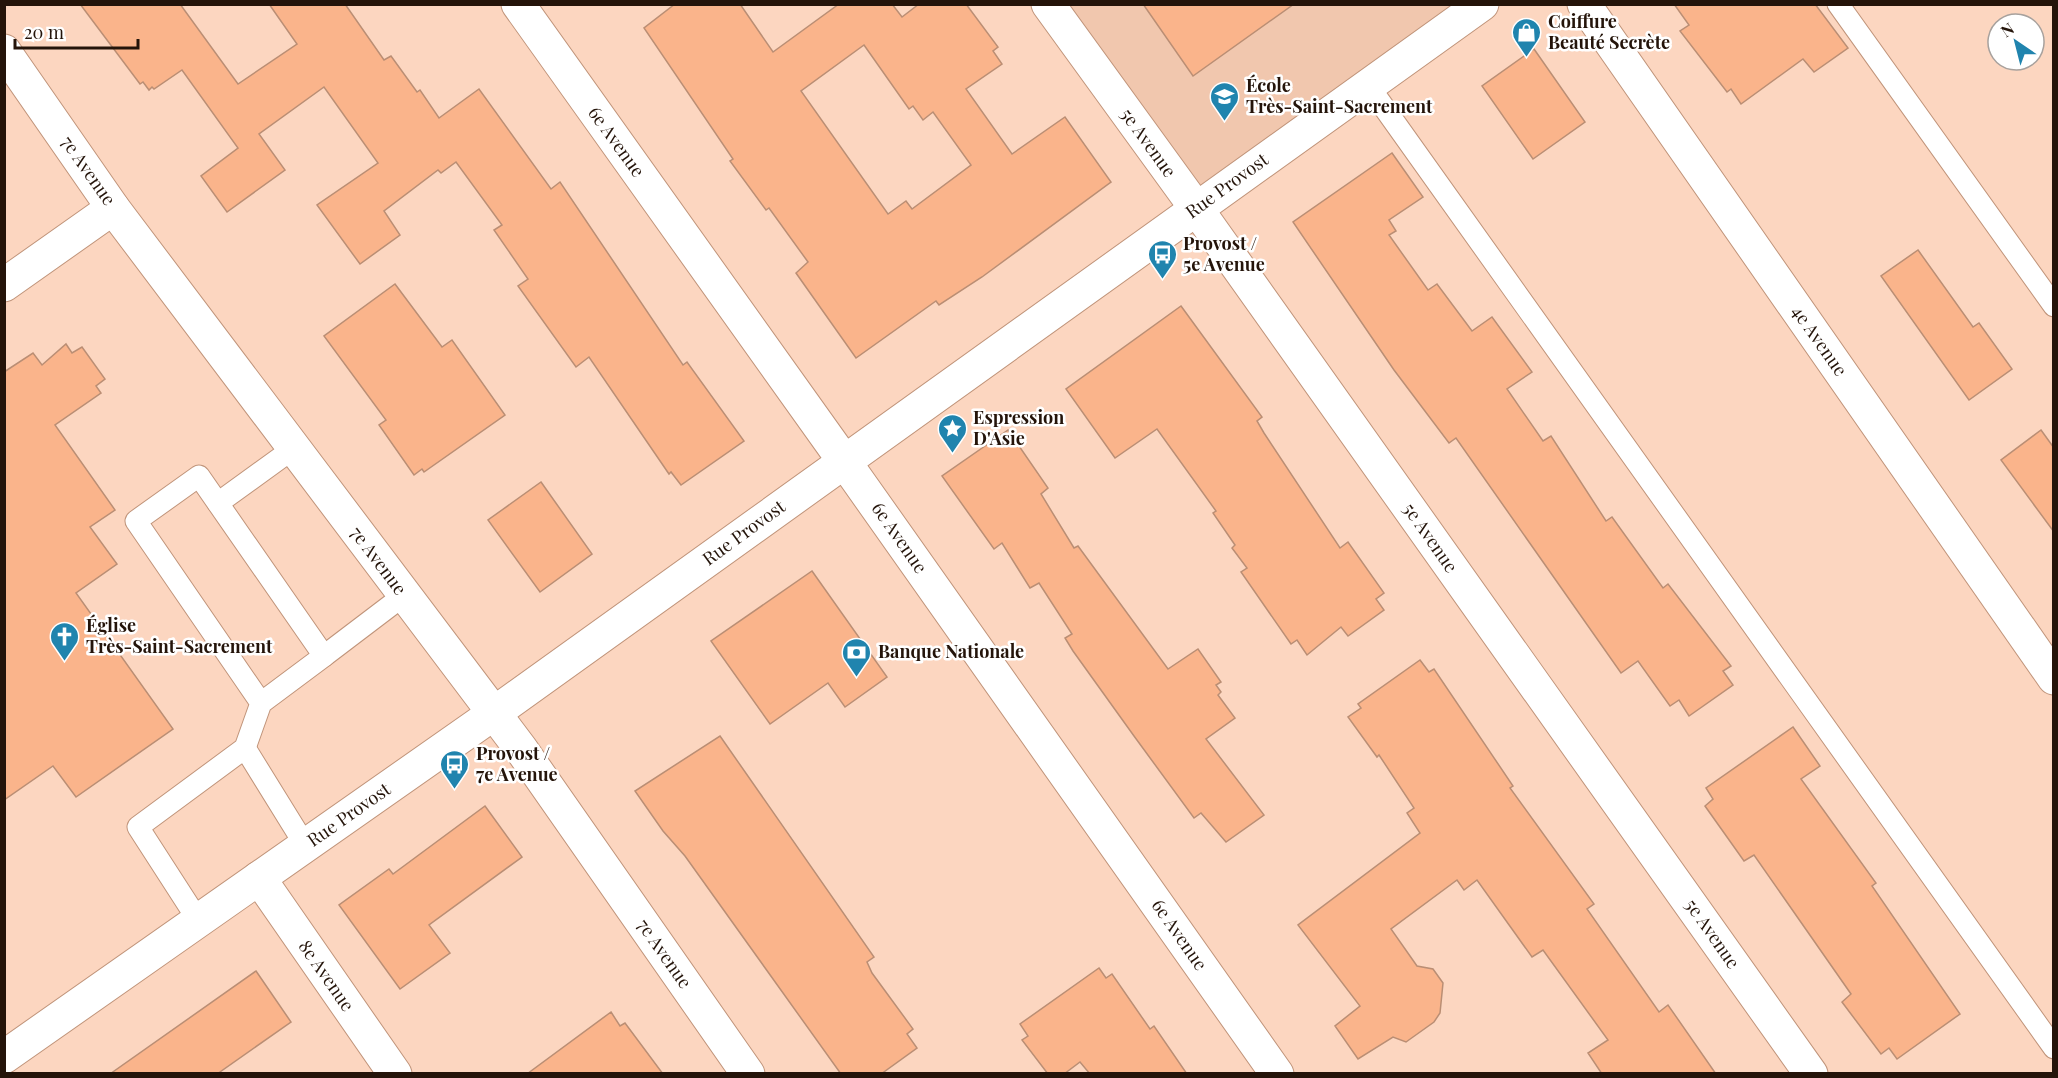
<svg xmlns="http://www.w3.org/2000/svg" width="2058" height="1078" font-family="'Playfair Display',serif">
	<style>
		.built { fill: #f1c7ae }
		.building { fill: #fab48b; stroke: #ba8e74; stroke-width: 1.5; fill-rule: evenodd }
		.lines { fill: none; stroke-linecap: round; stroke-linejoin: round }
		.service-casing { stroke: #c0947a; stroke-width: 23 }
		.minor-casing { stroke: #c0947a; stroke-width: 35 }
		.tertiary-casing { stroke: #c0947a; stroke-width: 35 }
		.service { stroke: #fff; stroke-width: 21 }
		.minor { stroke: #fff; stroke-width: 33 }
		.tertiary { stroke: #fff; stroke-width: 33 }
		.labels { text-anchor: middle; stroke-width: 5; stroke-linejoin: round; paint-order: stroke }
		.poi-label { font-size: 18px; font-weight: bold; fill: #24140a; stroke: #fff; text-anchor: start }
		.street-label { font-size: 18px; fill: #24140a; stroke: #fff }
	</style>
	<rect width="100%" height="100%" fill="#fcd6c0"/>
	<path class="built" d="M1048 5H1481L1196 208Z"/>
	<g class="building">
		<path d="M80 4H180L238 84 297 44 269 4H345L384 60 391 56 417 92 420 90 439 118 479 89 551 189 560 182 683 365 687 362 744 441 681 485 671 472 669 474 589 357 576 367 518 286 528 279 494 230 502 225 456 162 441 173 438 170 384 211 400 235 360 264 317 205 378 163 324 87 259 134 285 170 227 212 201 176 238 148 182 70 154 89 152 87 149 90 143 82 140 84Z"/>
		<path d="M675 4H740L773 52 839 4H892L902 17 919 4H966L998 47 993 51 1002 64 966 89 1012 154 1065 117 1111 182 982 277 939 305 936 301 856 358 796 273 808 262 769 208 766 210 730 161 733 159 644 28ZM864 45 909 109 913 106 923 120 933 112 971 165 912 209 906 201 888 214 801 91Z"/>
		<path d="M1143 4H1294L1193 76Z"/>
		<path d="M1674 4H1815L1848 48 1814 72 1803 59 1741 104 1731 89 1727 92 1680 31 1689 25Z"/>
		<path d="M1534 49 1585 122 1533 159 1482 86Z"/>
		<path d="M1392 153 1423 197 1389 220 1396 231 1389 235 1428 290 1437 284 1472 331 1492 317 1532 372 1507 389 1543 441 1551 436 1606 521 1612 517 1663 588 1668 584 1731 666 1723 671 1733 685 1689 716 1679 700 1670 706 1638 661 1621 673 1456 438 1449 443 1394 370 1293 222Z"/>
		<path d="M1918 250 1973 327 1979 323 2012 369 1969 400 1881 276Z"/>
		<path d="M395 284 442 347 452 340 505 415 424 472 422 469 414 475 379 425 386 420 324 336Z"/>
		<path d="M1181 306 1262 417 1257 421 1264 433 1340 548 1348 542 1384 593 1376 599 1384 610 1348 636 1341 627 1307 655 1297 640 1291 644 1241 572 1247 568 1232 548 1235 545 1213 513 1216 511 1157 429 1115 458 1066 389Z"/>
		<path d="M66 344 72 353 82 347 105 379 96 386 101 393 55 425 115 510 90 527 117 564 76 593 173 729 76 797 53 766 4 800V372L33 353 42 365Z"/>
		<path d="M1008 430 1048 488 1041 494 1074 548 1078 546 1168 669 1198 649 1221 682 1216 685 1221 692 1218 695 1235 718 1206 739 1264 815 1226 842 1201 813 1194 818 1134 736 1073 651 1065 638 1072 634 1039 583 1030 588 1002 543 994 549 942 476Z"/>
		<path d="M2041 430 2054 448V532L2001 460Z"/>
		<path d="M541 482 592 554 540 592 488 520Z"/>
		<path d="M812 571 887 677 845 707 828 683 770 724 711 641Z"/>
		<path d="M1420 660 1429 672 1434 669 1513 786 1510 788 1594 904 1587 909 1659 1012 1668 1005 1716 1074H1602L1588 1053 1608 1040 1543 950 1532 957 1477 880 1464 890 1457 880 1391 929 1417 966 1433 969 1443 983 1440 1013 1434 1022 1406 1042 1393 1037 1358 1059 1335 1026 1360 1006 1298 925 1420 833 1407 813 1414 808 1379 755 1377 757 1348 717 1361 708 1358 704Z"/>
		<path d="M1793 727 1820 766 1801 779 1876 883 1872 886 1960 1014 1897 1059 1889 1048 1881 1054 1842 1002 1851 994 1754 855 1744 861 1705 806 1713 799 1706 788Z"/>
		<path d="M720 736 874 957 867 962 872 973 913 1029 907 1034 917 1048 881 1074H841L685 856 663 831 635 791Z"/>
		<path d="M485 806 522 857 429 925 450 953 400 989 339 905 389 869 393 874Z"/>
		<path d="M1099 968 1106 978 1112 974 1150 1029 1154 1026 1187 1074H1090L1080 1062 1064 1074H1048L1022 1040 1028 1036 1020 1024Z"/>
		<path d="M256 971 291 1022 217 1074H110Z"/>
		<path d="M611 1012 620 1026 625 1023 663 1074H527Z"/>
	</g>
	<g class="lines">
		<defs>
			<g id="service">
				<path d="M1838 4 2054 306"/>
				<path d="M1368 85 2054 1048"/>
				<path d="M218 503 294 448"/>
				<path d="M324 656 403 596"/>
				<path d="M245 748 305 845"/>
				<path d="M198 920 138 827 245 748 261 703 324 656 199 476 136 521 261 703"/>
			</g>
			<g id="minor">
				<path d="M518 4 844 461"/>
				<path d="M1048 4 1196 208 1811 1074"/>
				<path d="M1584 4 2054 678"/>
				<path d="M4 51 113 208 521 749 748 1074"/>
				<path d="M4 285 113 208"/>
				<path d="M259 878 395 1074"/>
			</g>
			<g id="tertiary">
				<path d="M844 461 1277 1074"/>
				<path d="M4 1057 493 714 1482 4"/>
			</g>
		</defs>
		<use href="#service" class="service-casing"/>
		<use href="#minor" class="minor-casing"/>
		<use href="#tertiary" class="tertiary-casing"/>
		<use href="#service" class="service"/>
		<use href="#minor" class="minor"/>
		<use href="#tertiary" class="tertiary"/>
	</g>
	<defs>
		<symbol id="shop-pin" viewBox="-11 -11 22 30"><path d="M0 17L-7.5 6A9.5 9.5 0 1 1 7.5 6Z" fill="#2084ae" stroke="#fff"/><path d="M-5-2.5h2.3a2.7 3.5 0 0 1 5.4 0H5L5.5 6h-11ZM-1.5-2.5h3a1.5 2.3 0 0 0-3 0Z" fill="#fff"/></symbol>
		<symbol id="school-pin" viewBox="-11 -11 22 30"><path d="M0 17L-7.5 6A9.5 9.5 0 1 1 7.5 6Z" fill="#2084ae" stroke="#fff"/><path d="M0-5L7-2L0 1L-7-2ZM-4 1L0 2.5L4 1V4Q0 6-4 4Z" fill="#fff"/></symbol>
		<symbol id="bus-pin" viewBox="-11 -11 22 30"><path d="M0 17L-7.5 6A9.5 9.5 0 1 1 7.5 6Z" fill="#2084ae" stroke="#fff"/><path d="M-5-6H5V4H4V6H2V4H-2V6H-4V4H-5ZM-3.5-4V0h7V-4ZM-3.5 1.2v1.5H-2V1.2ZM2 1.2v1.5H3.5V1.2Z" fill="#fff"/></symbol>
		<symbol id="sight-pin" viewBox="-11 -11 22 30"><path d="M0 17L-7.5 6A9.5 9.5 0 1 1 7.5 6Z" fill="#2084ae" stroke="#fff"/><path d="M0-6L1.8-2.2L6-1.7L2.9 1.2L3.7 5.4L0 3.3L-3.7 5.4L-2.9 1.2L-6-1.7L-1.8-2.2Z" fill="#fff"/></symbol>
		<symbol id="church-pin" viewBox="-11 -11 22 30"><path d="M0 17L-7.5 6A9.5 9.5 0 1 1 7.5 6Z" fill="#2084ae" stroke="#fff"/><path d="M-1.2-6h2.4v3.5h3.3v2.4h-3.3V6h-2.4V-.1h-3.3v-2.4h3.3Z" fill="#fff"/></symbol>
		<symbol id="bank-pin" viewBox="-11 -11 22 30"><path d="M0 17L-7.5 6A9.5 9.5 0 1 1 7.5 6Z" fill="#2084ae" stroke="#fff"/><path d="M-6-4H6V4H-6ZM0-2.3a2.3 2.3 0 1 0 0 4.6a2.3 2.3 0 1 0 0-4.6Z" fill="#fff"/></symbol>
	</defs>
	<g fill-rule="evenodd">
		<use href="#shop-pin" x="1510" y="16" width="33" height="45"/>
		<use href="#school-pin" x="1208" y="80" width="33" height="45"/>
		<use href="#bus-pin" x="1146" y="238" width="33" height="45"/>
		<use href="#sight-pin" x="936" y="412" width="33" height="45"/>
		<use href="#church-pin" x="48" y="620" width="33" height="45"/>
		<use href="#bank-pin" x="840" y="636" width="33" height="45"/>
		<use href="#bus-pin" x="438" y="748" width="33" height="45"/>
	</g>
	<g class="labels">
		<g class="poi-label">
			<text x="1548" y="28">Coiffure<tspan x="1548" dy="21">Beauté Secrète</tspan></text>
			<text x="1246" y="92">École<tspan x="1246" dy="21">Très-Saint-Sacrement</tspan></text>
			<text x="1183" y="250">Provost /<tspan x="1183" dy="21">5e Avenue</tspan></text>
			<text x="973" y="424">Espression<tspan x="973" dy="21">D'Asie</tspan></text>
			<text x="86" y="632">Église<tspan x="86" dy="21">Très-Saint-Sacrement</tspan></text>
			<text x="878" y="658">Banque Nationale</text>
			<text x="476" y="760">Provost /<tspan x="476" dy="21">7e Avenue</tspan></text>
		</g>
		<g class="street-label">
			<text transform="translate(616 142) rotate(54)" y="6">6e Avenue</text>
			<text transform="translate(1148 143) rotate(54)" y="6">5e Avenue</text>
			<text transform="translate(88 171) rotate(55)" y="6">7e Avenue</text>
			<text transform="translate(1227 186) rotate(-36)" y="6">Rue Provost</text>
			<text transform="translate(1819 341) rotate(55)" y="6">4e Avenue</text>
			<text transform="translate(744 533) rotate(-36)" y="6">Rue Provost</text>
			<text transform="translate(899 538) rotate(55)" y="6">6e Avenue</text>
			<text transform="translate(1430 538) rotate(55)" y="6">5e Avenue</text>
			<text transform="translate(378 561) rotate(53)" y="6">7e Avenue</text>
			<text transform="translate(349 815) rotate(-35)" y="6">Rue Provost</text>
			<text transform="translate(1712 934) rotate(55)" y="6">5e Avenue</text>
			<text transform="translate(1179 935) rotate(55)" y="6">6e Avenue</text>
			<text transform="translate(664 954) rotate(55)" y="6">7e Avenue</text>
			<text transform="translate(326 976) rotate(55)" y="6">8e Avenue</text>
		</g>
	</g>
	<rect width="2058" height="1078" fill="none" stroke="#24140a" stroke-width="12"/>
	<g transform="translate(2016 42) rotate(325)"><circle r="28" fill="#ffffff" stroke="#a7a19d" stroke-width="1.5"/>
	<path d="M0-4.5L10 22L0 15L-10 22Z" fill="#2084ae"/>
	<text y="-9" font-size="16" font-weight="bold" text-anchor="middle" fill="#24140a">N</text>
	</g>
	<path d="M15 39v9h123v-9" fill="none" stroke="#24140a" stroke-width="3"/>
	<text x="24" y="39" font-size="18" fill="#24140a" stroke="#ffffff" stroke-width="4.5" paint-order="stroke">20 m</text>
</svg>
